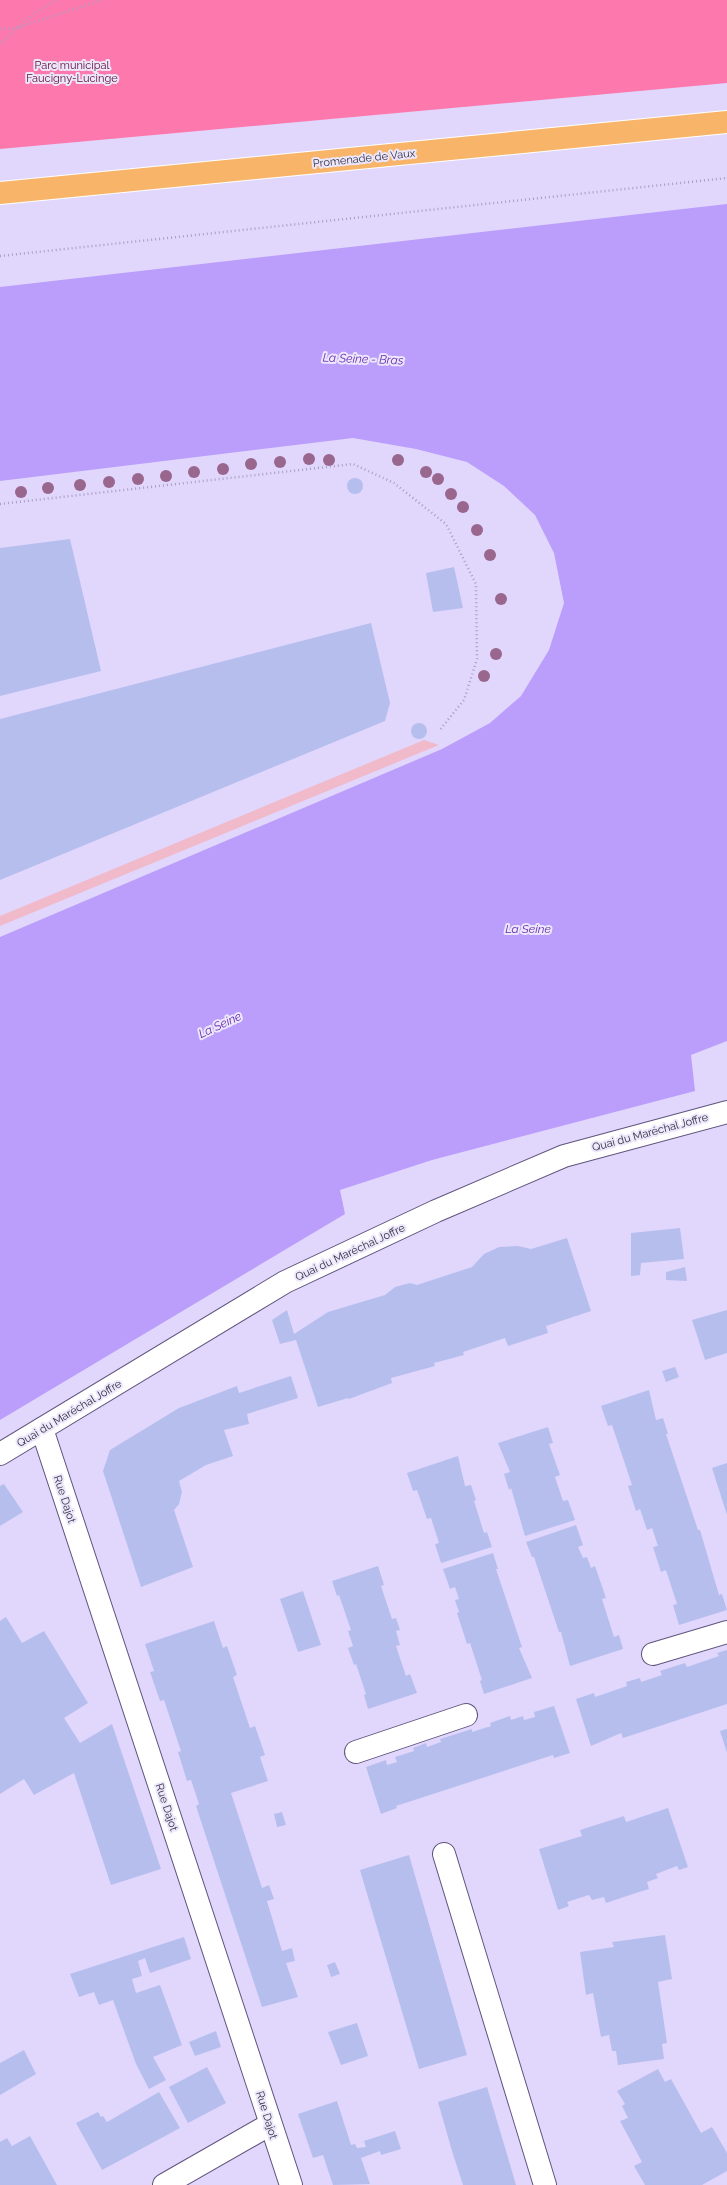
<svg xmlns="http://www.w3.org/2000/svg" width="727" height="2185" font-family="Raleway,sans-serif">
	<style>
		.green { fill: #f0bacb }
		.forest { fill: #fd79ad }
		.water { fill: #bb9dfb }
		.building { fill: #b6beee }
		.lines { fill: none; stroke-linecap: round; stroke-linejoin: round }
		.minor-casing { stroke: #60547d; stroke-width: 24 }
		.major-casing { stroke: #fff; stroke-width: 24 }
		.path { stroke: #a89fbf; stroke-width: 2.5; stroke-dasharray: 1 3; stroke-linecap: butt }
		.minor { stroke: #fff; stroke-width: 22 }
		.major { stroke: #f8b56a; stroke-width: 22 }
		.tree { fill: #99668e }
		.labels { text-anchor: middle; stroke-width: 4; stroke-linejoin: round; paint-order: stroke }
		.park-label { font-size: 11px; fill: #5e0a33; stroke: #ece7fb }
		.street-label { font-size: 11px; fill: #342e41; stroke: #ece7fb }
		.water-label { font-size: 12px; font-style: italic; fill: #652ab2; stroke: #ece7fb }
	</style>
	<rect width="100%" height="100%" fill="#e1d7fd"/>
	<path class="green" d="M424 740 439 745 0 926V916Z"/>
	<path class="forest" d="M0 0H727V83L0 149Z"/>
	<path class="water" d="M727 204V1041L691 1055 695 1091 432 1160 340 1190 345 1214 0 1420V937L442 749 490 723 521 696 549 650 564 603 554 553 535 515 504 486 467 462 416 449 353 438 0 481V287Z"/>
	<g class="building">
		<circle cx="355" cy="486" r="8"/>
		<path d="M70 539 101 671 0 696V548Z"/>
		<path d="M454 567 463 608 433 612 426 573Z"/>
		<path d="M371 623 390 703 385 721 0 880V719Z"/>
		<circle cx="419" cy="731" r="8"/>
		<path d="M680 1228 684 1259 641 1263 640 1275 631 1276V1233Z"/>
		<path d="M567 1238 591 1311 546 1326 548 1333 508 1346 505 1338 463 1352 464 1355 434 1363 435 1366 391 1378 392 1383 349 1399 348 1398 318 1407 296 1340 280 1344 272 1320 287 1310 294 1334 328 1312 385 1295 395 1287 410 1283 417 1285 472 1267 484 1254 499 1247 518 1246 531 1249Z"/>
		<path d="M685 1267 687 1281 666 1280V1272Z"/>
		<path d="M727 1310V1353L705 1360 692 1320Z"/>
		<path d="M675 1367 679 1377 666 1382 662 1371Z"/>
		<path d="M291 1376 298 1398 247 1414 249 1424 224 1430 233 1456 206 1465 179 1481 182 1492 179 1504 174 1510 193 1567 141 1587 103 1471 110 1450 179 1408 237 1386 239 1393Z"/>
		<path d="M649 1390 656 1420 663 1418 668 1434H666L698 1530H700L719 1595 722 1594 727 1610 679 1625 673 1605 677 1604 666 1570 661 1572 653 1547 658 1546 652 1528 647 1530 640 1509 636 1511 628 1486 632 1485 612 1425 608 1426 601 1406Z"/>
		<path d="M548 1427 553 1443 549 1444 560 1475 555 1477 563 1501 568 1500 575 1520 525 1536 511 1488 509 1490 504 1474 510 1472 498 1443Z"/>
		<path d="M458 1456 465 1486 471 1485 476 1500 474 1501 484 1533 487 1532 492 1547 441 1563 435 1544 439 1543 431 1518 427 1519 417 1490 413 1491 407 1473Z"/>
		<path d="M727 1463V1515L712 1468Z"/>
		<path d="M4 1484 23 1512 0 1526V1486Z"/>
		<path d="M576 1525 583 1545 578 1547 583 1558 587 1557 591 1568 595 1566 606 1598 602 1599 614 1637 619 1635 623 1649 570 1666 561 1632H559L534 1557H532L526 1542Z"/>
		<path d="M493 1553 498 1569H496L522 1647 519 1648 532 1678 484 1694 480 1681 482 1680 470 1643 467 1644 457 1613 459 1612 455 1600 459 1599 455 1587 450 1589 443 1569Z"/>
		<path d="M378 1566 384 1585 381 1586 392 1619 396 1618 400 1630 396 1631 400 1645 396 1646 406 1676 410 1674 417 1693 368 1709 364 1695 366 1694 356 1664 354 1665 348 1648 353 1646 348 1631 351 1630 339 1595 337 1596 332 1581Z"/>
		<path d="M303 1591 321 1645 298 1652 280 1599Z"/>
		<path d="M6 1617 22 1643 44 1631 88 1703 64 1718 80 1743 112 1724 161 1869 111 1885 74 1773 34 1795 24 1779 0 1794V1621Z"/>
		<path d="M214 1621 223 1648 227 1646 237 1675 233 1677 250 1728 255 1726 265 1755 260 1757 268 1781 231 1793 262 1888 269 1885 274 1899 267 1901 282 1951 292 1948 295 1961 286 1963 298 1997 262 2007 196 1806 199 1804 191 1780 187 1781 178 1752 181 1751 164 1700 160 1701 150 1672 154 1671 145 1644Z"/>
		<path d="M727 1650V1704L623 1738 621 1733 591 1746 576 1699 594 1693 595 1697 627 1686 626 1682 640 1678 641 1682 662 1675 660 1671 685 1663 687 1667 719 1656 717 1653Z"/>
		<path d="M554 1706 570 1753 554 1758 553 1755 396 1806 397 1808 381 1814 366 1767 386 1760 387 1765 397 1762 395 1757 414 1751 413 1748 426 1743 427 1747 441 1742 440 1739 472 1729V1732L491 1726 490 1723 510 1716 511 1720 523 1716 524 1720 535 1717 534 1712Z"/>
		<path d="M727 1729V1753L720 1731Z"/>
		<path d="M668 1808 688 1867 679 1870 677 1866 656 1874 658 1878 647 1882 649 1889 636 1893 606 1903 604 1897 592 1900 589 1895 567 1902 569 1906 558 1910 539 1849 582 1836 580 1830 624 1816 626 1822Z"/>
		<path d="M282 1812 286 1825 277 1827 274 1814Z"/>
		<path d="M409 1855 467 2055 419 2069 360 1870Z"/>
		<path d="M665 1935 672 1979 658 1982 667 2043 662 2044 664 2059 618 2065 616 2051H612L609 2035 601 2037 593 1993 586 1995 580 1952 614 1947 612 1942Z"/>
		<path d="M184 1937 191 1959 150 1973 145 1958 138 1961 142 1976 132 1979 136 1993 160 1985 182 2045 153 2057 166 2080 149 2089 136 2064 113 2000 99 2005 94 1992 79 1997 70 1974Z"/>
		<path d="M335 1962 340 1974 331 1977 327 1965Z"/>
		<path d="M357 2023 368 2056 341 2065 328 2032Z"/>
		<path d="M216 2031 221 2047 195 2056 189 2042Z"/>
		<path d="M24 2050 36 2074 0 2095V2063Z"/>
		<path d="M207 2067 226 2103 188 2123 169 2087Z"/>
		<path d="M658 2069 665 2082 671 2079 701 2133 712 2127 727 2153V2171L702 2185H645L634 2166 642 2162 620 2121 628 2118 622 2106 625 2104 617 2091Z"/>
		<path d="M487 2087 509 2161 516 2185H463L452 2151 438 2102Z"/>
		<path d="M159 2092 180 2128 102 2170 76 2123 98 2112 101 2117 103 2116 107 2122Z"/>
		<path d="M337 2101 351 2145 355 2144 357 2148 366 2147 364 2141 395 2131 401 2149 381 2155 380 2151 361 2158 370 2184 333 2185 323 2155 313 2158 298 2114Z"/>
		<path d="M30 2136 57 2185H0V2142L7 2138 12 2146Z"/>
	</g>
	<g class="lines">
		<defs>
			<g id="minor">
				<path d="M42 1429 291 2185"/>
				<path d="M0 1454 285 1282 436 1211 564 1156 727 1112"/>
				<path d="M653 1654 727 1632"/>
				<path d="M356 1752 466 1715"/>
				<path d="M444 1854 545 2185"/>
				<path d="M164 2185 269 2125"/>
			</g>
			<path id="major" d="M0 193 727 122"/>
		</defs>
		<use href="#minor" class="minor-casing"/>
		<use href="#major" class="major-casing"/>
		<g class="path">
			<path d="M0 29 17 28 102 0"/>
			<path d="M0 44 33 14 57 0"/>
			<path d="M0 256 727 178"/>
			<path d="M0 504 353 464 394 483 446 524 476 584 477 659 464 700 439 731"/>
		</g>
		<use href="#minor" class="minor"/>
		<use href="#major" class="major"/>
	</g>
	<g class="tree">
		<circle cx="309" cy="459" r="6"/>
		<circle cx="329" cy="460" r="6"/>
		<circle cx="398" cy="460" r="6"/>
		<circle cx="280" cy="462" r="6"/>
		<circle cx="251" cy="464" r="6"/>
		<circle cx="223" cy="469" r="6"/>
		<circle cx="194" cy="472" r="6"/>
		<circle cx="426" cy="472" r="6"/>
		<circle cx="166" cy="476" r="6"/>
		<circle cx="138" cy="479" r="6"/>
		<circle cx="438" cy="479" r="6"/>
		<circle cx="109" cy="482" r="6"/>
		<circle cx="80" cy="485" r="6"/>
		<circle cx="48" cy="488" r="6"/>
		<circle cx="21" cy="492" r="6"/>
		<circle cx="451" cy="494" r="6"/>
		<circle cx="463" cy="507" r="6"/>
		<circle cx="477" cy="530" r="6"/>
		<circle cx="490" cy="555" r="6"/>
		<circle cx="501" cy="599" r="6"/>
		<circle cx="496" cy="654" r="6"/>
		<circle cx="484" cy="676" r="6"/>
	</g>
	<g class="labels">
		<g class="park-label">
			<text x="72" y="69">Parc municipal<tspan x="72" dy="13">Faucigny-Lucinge</tspan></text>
		</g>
		<g class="street-label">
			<text transform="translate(364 158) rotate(-6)" y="4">Promenade de Vaux</text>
			<text transform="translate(650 1132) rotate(-15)" y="4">Quai du Maréchal Joffre</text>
			<text transform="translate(350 1252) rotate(-25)" y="4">Quai du Maréchal Joffre</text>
			<text transform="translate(69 1413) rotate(-31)" y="4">Quai du Maréchal Joffre</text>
			<text transform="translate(65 1499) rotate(72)" y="4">Rue Dajot</text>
			<text transform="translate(167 1807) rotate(72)" y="4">Rue Dajot</text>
			<text transform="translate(267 2115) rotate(73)" y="4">Rue Dajot</text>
		</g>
		<g class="water-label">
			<text transform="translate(363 359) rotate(2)" y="4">La Seine - Bras</text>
			<text x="528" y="933">La Seine</text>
			<text transform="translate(220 1025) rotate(-25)" y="4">La Seine</text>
		</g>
	</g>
</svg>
